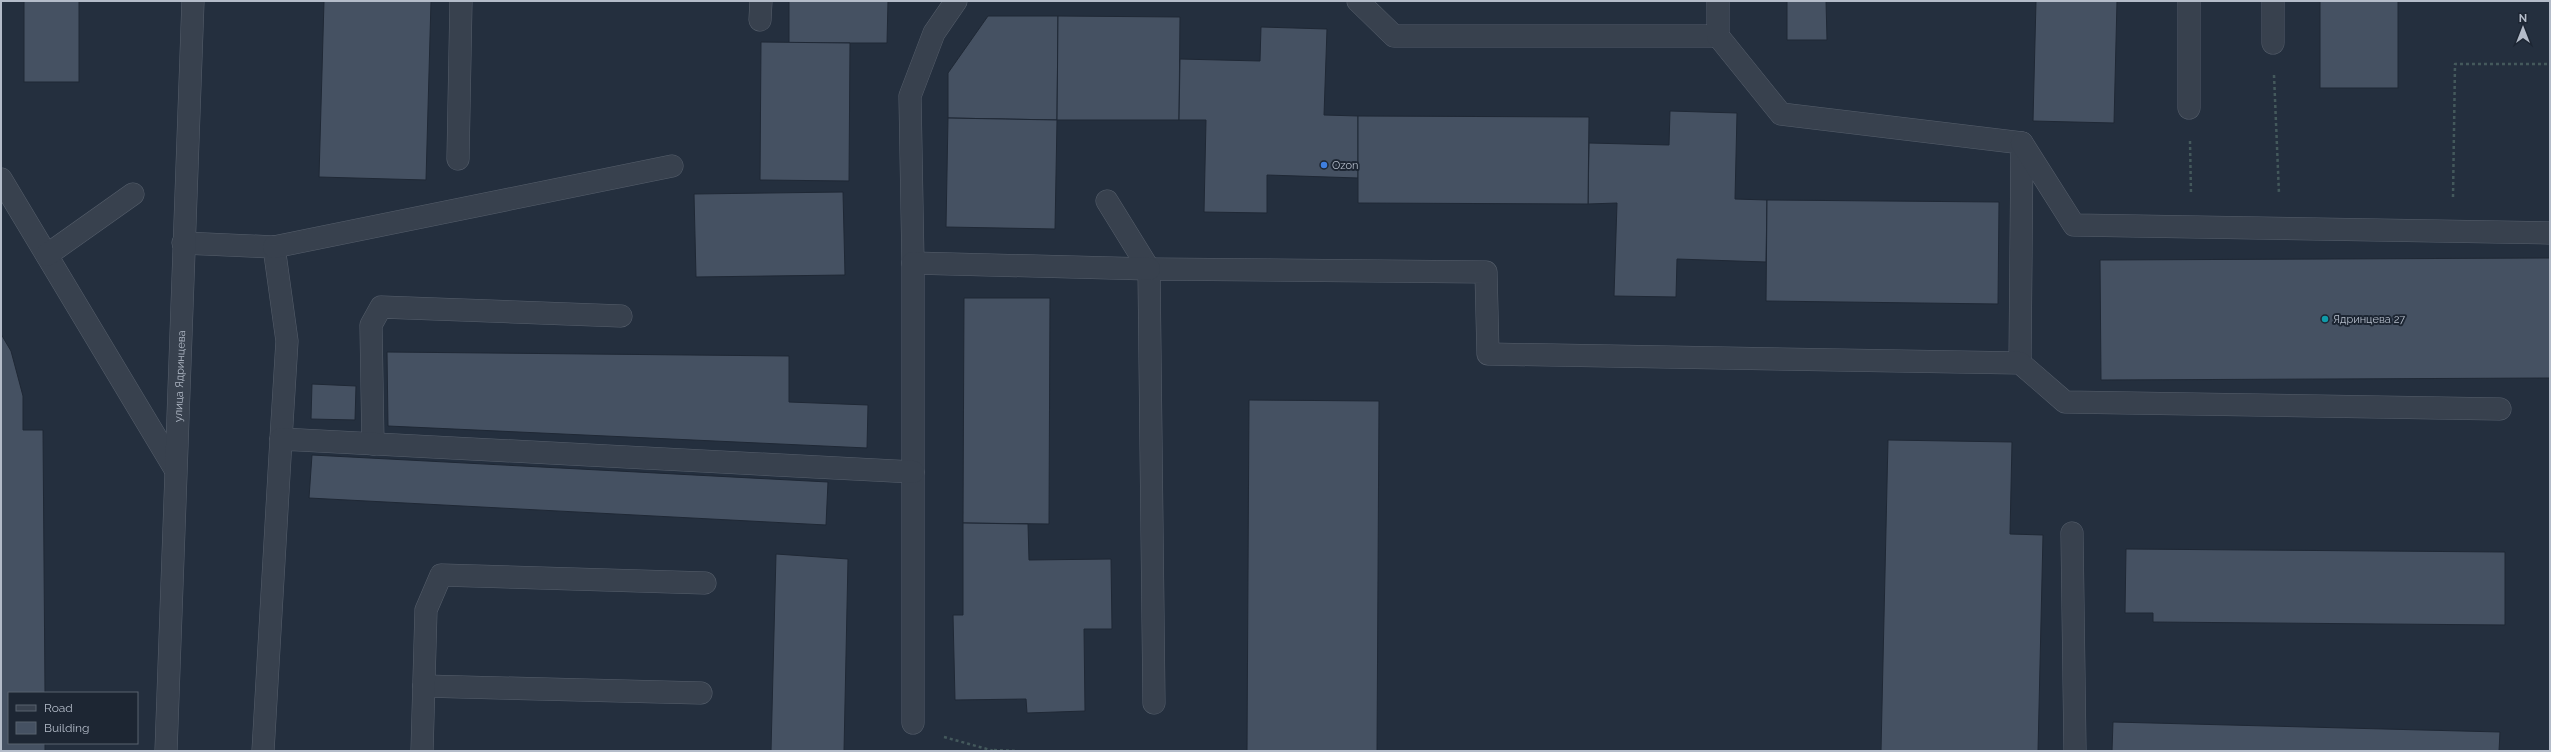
<svg xmlns="http://www.w3.org/2000/svg" width="2551" height="752" font-family="Raleway,sans-serif">
	<style>
		.building { fill: #455162; stroke: #1f2835 }
		.lines { fill: none; stroke-linecap: round; stroke-linejoin: round }
		.service-casing { stroke: #565f6c; stroke-width: 23 }
		.minor-casing { stroke: #565f6c; stroke-width: 23 }
		.path { stroke: #44595c; stroke-width: 2.5; stroke-dasharray: 3 3; stroke-linecap: butt }
		.service { stroke: #38414e; stroke-width: 22 }
		.minor { stroke: #38414e; stroke-width: 22 }
		.shop-dot { fill: #3f7fe0; stroke: #1d2633; stroke-width: 1.5 }
		.culture-dot { fill: #0f9aa8; stroke: #1d2633; stroke-width: 1.5 }
		.labels { text-anchor: middle; stroke-width: 4; stroke-linejoin: round; paint-order: stroke }
		.poi-label { font-size: 11px; fill: #b4bcc9; stroke: #1d2633; text-anchor: start }
		.street-label { font-size: 11px; fill: #b4bcc9; stroke: #1d2633 }
	</style>
	<rect width="100%" height="100%" fill="#242f3e"/>
	<g class="building">
		<rect x="24" y="1" width="55" height="81"/>
		<path d="M324 1H431L426 180 319 177Z"/>
		<path d="M789 1H888L887 43H789Z"/>
		<path d="M1787 1H1826L1827 40H1787Z"/>
		<path d="M2036 1H2117L2114 123 2033 121Z"/>
		<rect x="2320" y="1" width="78" height="87"/>
		<path d="M988 16H1058L1057 120 948 118V73Z"/>
		<path d="M1058 16 1180 17 1179 120H1057Z"/>
		<path d="M1261 27 1327 29 1324 115 1358 116V178L1267 175V213L1204 212 1206 120H1179L1180 59 1260 61Z"/>
		<path d="M761 42 850 43 849 181 760 180Z"/>
		<path d="M1670 111 1737 113 1735 199 1767 200 1766 262 1677 259 1676 297 1614 296 1617 203 1588 204 1589 143 1669 145Z"/>
		<path d="M1358 116 1589 117 1588 204 1358 203Z"/>
		<path d="M948 118 1057 120 1055 229 946 227Z"/>
		<path d="M843 192 845 275 696 277 694 194Z"/>
		<path d="M1767 200 1999 202 1998 304 1766 301Z"/>
		<path d="M2550 258V378L2101 380 2100 260Z"/>
		<path d="M964 298H1050L1049 524 963 523Z"/>
		<path d="M1 334 11 351 23 396V430H43L45 693H9V743H45V751H1Z"/>
		<path d="M387 352 789 356V402L868 405 867 448 388 426Z"/>
		<path d="M312 384 356 386 355 420 311 419Z"/>
		<path d="M1249 400 1379 401 1377 751H1247Z"/>
		<path d="M1888 440 2012 442 2010 534 2043 535 2038 751H1881Z"/>
		<path d="M312 455 828 482 826 525 309 498Z"/>
		<path d="M963 523 1028 524 1029 560 1111 559 1112 629H1084L1085 711 1027 713 1026 699 955 700 953 615H963Z"/>
		<path d="M2126 549 2505 552V625L2153 622V613H2125Z"/>
		<path d="M776 554 848 559 844 751H771Z"/>
		<path d="M2113 722 2500 732 2499 751H2112Z"/>
	</g>
	<g class="lines">
		<defs>
			<g id="service">
				<path d="M1358 1 1394 36H1718"/>
				<path d="M1718 1V36L1781 114 2022 143 2020 363"/>
				<path d="M2189 1V108"/>
				<path d="M2273 1V43"/>
				<path d="M760 20 761 1"/>
				<path d="M2022 143 2074 225 2550 233"/>
				<path d="M458 159 461 1"/>
				<path d="M1 179 175 469"/>
				<path d="M1107 201 1149 269"/>
				<path d="M183 243 274 247 287 341 281 439"/>
				<path d="M274 247 672 166"/>
				<path d="M47 255 133 194"/>
				<path d="M913 263 910 96 934 33 956 1"/>
				<path d="M373 444 371 325 381 307 621 316"/>
				<path d="M2072 533 2075 751"/>
				<path d="M424 686 701 693"/>
				<path d="M1154 703 1149 269 1486 272 1488 354 2020 363 2065 402 2500 409"/>
				<path d="M913 723V263L1149 269"/>
				<path d="M263 751 281 439 913 472"/>
				<path d="M422 751 426 610 441 575 705 583"/>
			</g>
			<g id="minor">
				<path id="s1" d="M166 751 193 1"/>
			</g>
		</defs>
		<use href="#service" class="service-casing"/>
		<use href="#minor" class="minor-casing"/>
		<g class="path">
			<path d="M2274 75 2279 194"/>
			<path d="M2190 141 2191 194"/>
			<path d="M2453 197 2455 64H2550"/>
			<path d="M944 737 994 751"/>
			<path d="M994 750 1017 751"/>
		</g>
		<use href="#service" class="service"/>
		<use href="#minor" class="minor"/>
	</g>
	<circle class="shop-dot" cx="1324" cy="165" r="4"/>
	<circle class="culture-dot" cx="2325" cy="319" r="4"/>
	<g class="labels">
		<g class="poi-label">
			<text x="1332" y="169">Ozon</text>
			<text x="2333" y="323">Ядринцева 27</text>
		</g>
		<g class="street-label">
			<text dy="4" stroke="none"><textPath href="#s1" startOffset="375">улица Ядринцева</textPath></text>
		</g>
	</g>
	<rect width="2551" height="752" fill="none" stroke="#b4bcc9" stroke-width="4"/>
	<rect x="8" y="692" width="130" height="52" fill="#1d2633" stroke="#59626f"/>
	<rect x="16" y="705" width="20" height="6" fill="#38414e" stroke="#59626f"/>
	<text x="44" y="712" font-size="12" fill="#b4bcc9">Road</text>
	<rect x="16" y="722" width="20" height="12" fill="#455162" stroke="#59626f"/>
	<text x="44" y="732" font-size="12" fill="#b4bcc9">Building</text>
	<g transform="translate(2523 28)" stroke="#1d2633" stroke-width="3" paint-order="stroke">
	<path d="M0-3L7 15L0 10L-7 15Z" fill="#b4bcc9"/>
	<text y="-6" font-size="11" font-weight="bold" text-anchor="middle" fill="#b4bcc9">N</text>
	</g>
</svg>
